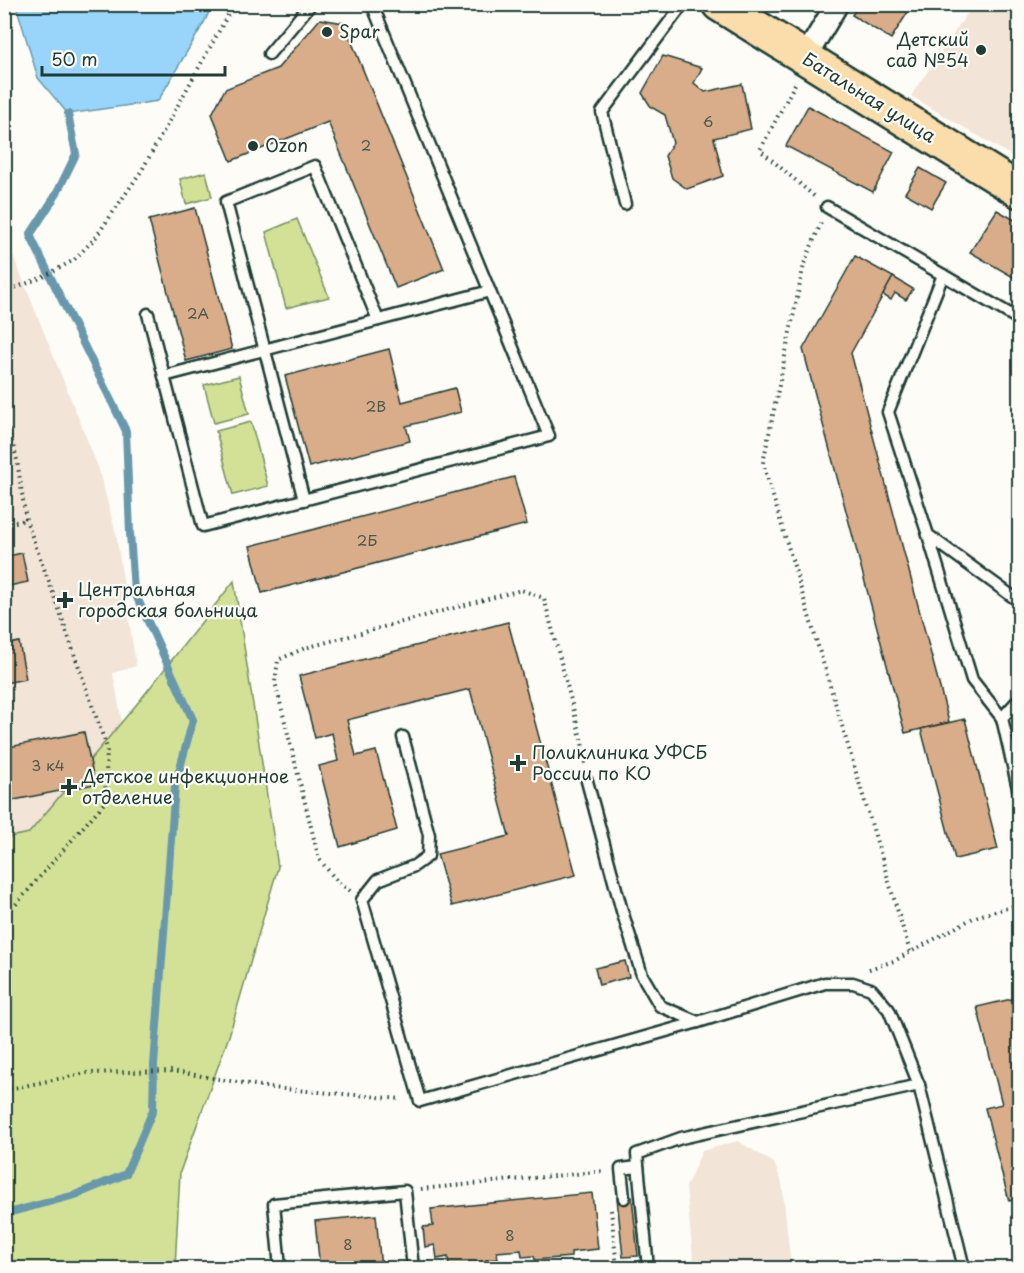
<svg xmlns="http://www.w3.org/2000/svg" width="1024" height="1273" font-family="'Playpen Sans',sans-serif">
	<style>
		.built { fill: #f2e4d6 }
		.green { fill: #d2e195; stroke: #788f64; stroke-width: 1.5 }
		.water { fill: #99d5fa; stroke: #6898ab; stroke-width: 1.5 }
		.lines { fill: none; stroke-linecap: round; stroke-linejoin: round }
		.stream { stroke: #6898ab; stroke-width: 8 }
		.building { fill: #d9ac8a; stroke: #1f3d34; stroke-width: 1.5 }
		.service-casing { stroke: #1f3d34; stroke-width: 15 }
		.minor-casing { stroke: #1f3d34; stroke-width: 26 }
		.primary-casing { stroke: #1f3d34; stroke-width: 38 }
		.path { stroke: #1f3d34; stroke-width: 4; stroke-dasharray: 1.5 4.5; stroke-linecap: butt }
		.service { stroke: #fdfcf7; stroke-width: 10 }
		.minor { stroke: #fdfcf7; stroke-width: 21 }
		.primary { stroke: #faddab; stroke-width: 33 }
		.poi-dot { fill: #1f3d34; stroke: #fdfcf7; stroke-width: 2 }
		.labels { text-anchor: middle; stroke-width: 4.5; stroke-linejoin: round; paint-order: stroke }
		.number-label { font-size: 15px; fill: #4e594a }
		.poi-label { font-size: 18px; fill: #1f3d34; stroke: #fdfcf7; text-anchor: start }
		.street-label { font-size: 18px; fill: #1f3d34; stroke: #fdfcf7 }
	</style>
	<rect width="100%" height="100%" fill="#fdfcf7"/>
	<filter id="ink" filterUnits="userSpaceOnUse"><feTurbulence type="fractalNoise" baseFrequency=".0167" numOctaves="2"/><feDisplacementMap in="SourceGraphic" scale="12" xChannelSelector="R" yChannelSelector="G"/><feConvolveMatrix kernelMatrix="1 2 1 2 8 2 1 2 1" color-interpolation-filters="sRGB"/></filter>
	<g filter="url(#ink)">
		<g class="built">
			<path d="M973 5H1019V160L911 96Z"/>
			<path d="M4 233 98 467 116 534 136 666 113 673 144 844 4 959Z"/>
			<path d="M738 1141 774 1163 782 1183 791 1268H694L686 1187 702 1151Z"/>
		</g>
		<g class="green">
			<path d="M206 172 212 197 186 204 180 179Z"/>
			<path d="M297 219 329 297 286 308 266 232Z"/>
			<path d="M239 376 249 414 214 423 204 385Z"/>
			<path d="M251 422 268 486 233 495 216 431Z"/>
			<path d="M234 581 278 867 229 1036 180 1172 175 1268H5V838L29 833 141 699Z"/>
		</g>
		<path class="water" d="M16 5V4L212 5 205 21 158 101 68 114 38 78Z"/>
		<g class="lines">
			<path class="stream" d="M4 1214 75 1195 126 1174 153 1110 154 1065 175 786 193 720 134 591 130 533 126 431 30 235 56 195 76 154 68 114"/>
		</g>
		<g class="building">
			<path d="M859 4H913L891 39 852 15Z"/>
			<path d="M320 19 344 23 444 269 396 288 328 122 231 161 212 114 225 89 278 68Z"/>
			<path d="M663 56 702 68 694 83 705 92 742 84 751 129 714 138 723 176 687 189 672 178 665 156 673 143 665 115 651 107 642 93Z"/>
			<path d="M808 106 894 152 873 192 786 146Z"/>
			<path d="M920 168 946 183 931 208 905 193Z"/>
			<path d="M195 208 232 349 186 361 149 220Z"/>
			<path d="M997 210 1020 223V281L970 252Z"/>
			<path d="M855 256 893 277 851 353 949 722 905 733 803 349Z"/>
			<path d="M893 277 913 289 906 300 895 293 891 300 883 295Z"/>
			<path d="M389 349 402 402 455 388 461 412 406 426 410 441 309 467 285 376Z"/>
			<path d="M514 477 527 524 262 593 250 546Z"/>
			<path d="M22 553 28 582 4 587V557Z"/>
			<path d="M508 622 576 875 452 906 437 854 509 836 470 689 347 720 356 756 376 751 397 830 340 847 319 766 338 761 332 733 315 738 299 676Z"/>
			<path d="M19 642 26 679 4 683V645Z"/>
			<path d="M965 719 998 849 955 859 921 729Z"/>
			<path d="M84 732 95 784 4 802V748Z"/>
			<path d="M625 961 629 977 599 985 595 968Z"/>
			<path d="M1020 997V1198L1009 1201 985 1108 1002 1104 977 1007Z"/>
			<path d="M592 1193 598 1249 571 1252V1257L535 1260 534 1256 522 1257 521 1250 497 1252 498 1259 486 1260 487 1265 449 1268 448 1257 437 1259 435 1245 425 1247 423 1227 433 1226 431 1209Z"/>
			<path d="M632 1197 638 1256 623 1257 617 1198Z"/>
			<path d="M376 1215 381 1268H320L315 1221Z"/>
		</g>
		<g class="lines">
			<defs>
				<g id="service">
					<path d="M372 4 549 436 203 526 164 376 490 291"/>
					<path d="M269 54 311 4"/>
					<path d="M625 204 602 112 683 4"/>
					<path d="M827 207 943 275"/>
					<path d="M148 314 164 376"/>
					<path d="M1020 320 943 275 888 412 928 535 1020 602"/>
					<path d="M304 500 226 202 315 166 378 320"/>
					<path d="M928 535 972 680 1002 718"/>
					<path d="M1020 698 1002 718 1020 797"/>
					<path d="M403 737 429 835 428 856 414 866 378 880 362 900 420 1101 698 1022"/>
					<path d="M587 781 622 911 642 975 660 1006 698 1022 825 983H853L871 989 889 1010 919 1085 964 1268"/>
					<path d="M624 1198 621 1169 638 1167"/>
					<path d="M280 1268 274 1204 405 1191 413 1268"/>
					<path d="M648 1268 637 1154 681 1138 919 1085"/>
				</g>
				<path id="minor" d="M805 58 837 4"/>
				<path id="primary" d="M719 4 1020 191"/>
			</defs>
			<use href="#service" class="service-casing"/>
			<use href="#minor" class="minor-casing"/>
			<use href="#primary" class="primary-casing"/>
			<g class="path">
				<path d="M795 84 760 150 814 196"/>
				<path d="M821 223 804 264 763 463 910 952"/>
				<path d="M4 292 43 277 74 260 96 237 142 170 234 4"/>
				<path d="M4 412 17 460 26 520 4 524"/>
				<path d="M350 891 337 881 319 859 275 682 278 660 305 648 521 590 544 598 582 742 585 764"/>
				<path d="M4 918 105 802 107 748 56 601 26 520"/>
				<path d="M869 969 894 961 975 917 1020 904"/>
				<path d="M4 1090 87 1073 172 1071 272 1088 402 1099"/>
				<path d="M421 1189 605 1171"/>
				<path d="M611 1210 617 1268"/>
				<path d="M998 1268 1020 1263"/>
			</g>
			<use href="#service" class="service"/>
			<use href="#minor" class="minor"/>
			<use href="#primary" class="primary"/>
		</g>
	</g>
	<g class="poi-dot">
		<circle cx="327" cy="32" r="6"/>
		<circle cx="981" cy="50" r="6"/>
		<circle cx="253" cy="146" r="6"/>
		<path d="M62 591h6v6h6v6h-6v6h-6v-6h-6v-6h6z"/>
		<path d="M515 754h6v6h6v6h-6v6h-6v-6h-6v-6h6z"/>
		<path d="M66 778h6v6h6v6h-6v6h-6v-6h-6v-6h6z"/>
	</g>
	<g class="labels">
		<g class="number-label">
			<text x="708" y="127">6</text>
			<text x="366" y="151">2</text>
			<text x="198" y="319">2А</text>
			<text x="376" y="412">2В</text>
			<text x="367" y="546">2Б</text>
			<text x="48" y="771">3 к4</text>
			<text x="510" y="1241">8</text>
			<text x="348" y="1250">8</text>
		</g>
		<g class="poi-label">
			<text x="339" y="38">Spar</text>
			<text x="969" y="46" text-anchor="end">Детский<tspan x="969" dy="21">сад №54</tspan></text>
			<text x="265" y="152">Ozon</text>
			<text x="78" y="596">Центральная<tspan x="78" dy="21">городская больница</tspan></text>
			<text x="532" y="759">Поликлиника УФСБ<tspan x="532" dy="21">России по КО</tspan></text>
			<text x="82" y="783">Детское инфекционное<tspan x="82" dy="21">отделение</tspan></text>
		</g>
		<g class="street-label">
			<text transform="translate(869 98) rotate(32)" y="6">Батальная улица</text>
		</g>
	</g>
	<rect width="1024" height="1273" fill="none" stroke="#fdfcf7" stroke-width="24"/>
	<rect x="12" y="12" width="1000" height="1249" fill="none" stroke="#1f3d34" stroke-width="2" filter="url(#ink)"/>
	<path d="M42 66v9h183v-9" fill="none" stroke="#1f3d34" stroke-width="3"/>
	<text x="51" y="66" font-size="18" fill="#1f3d34" stroke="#fdfcf7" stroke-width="4.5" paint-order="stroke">50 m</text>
</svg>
